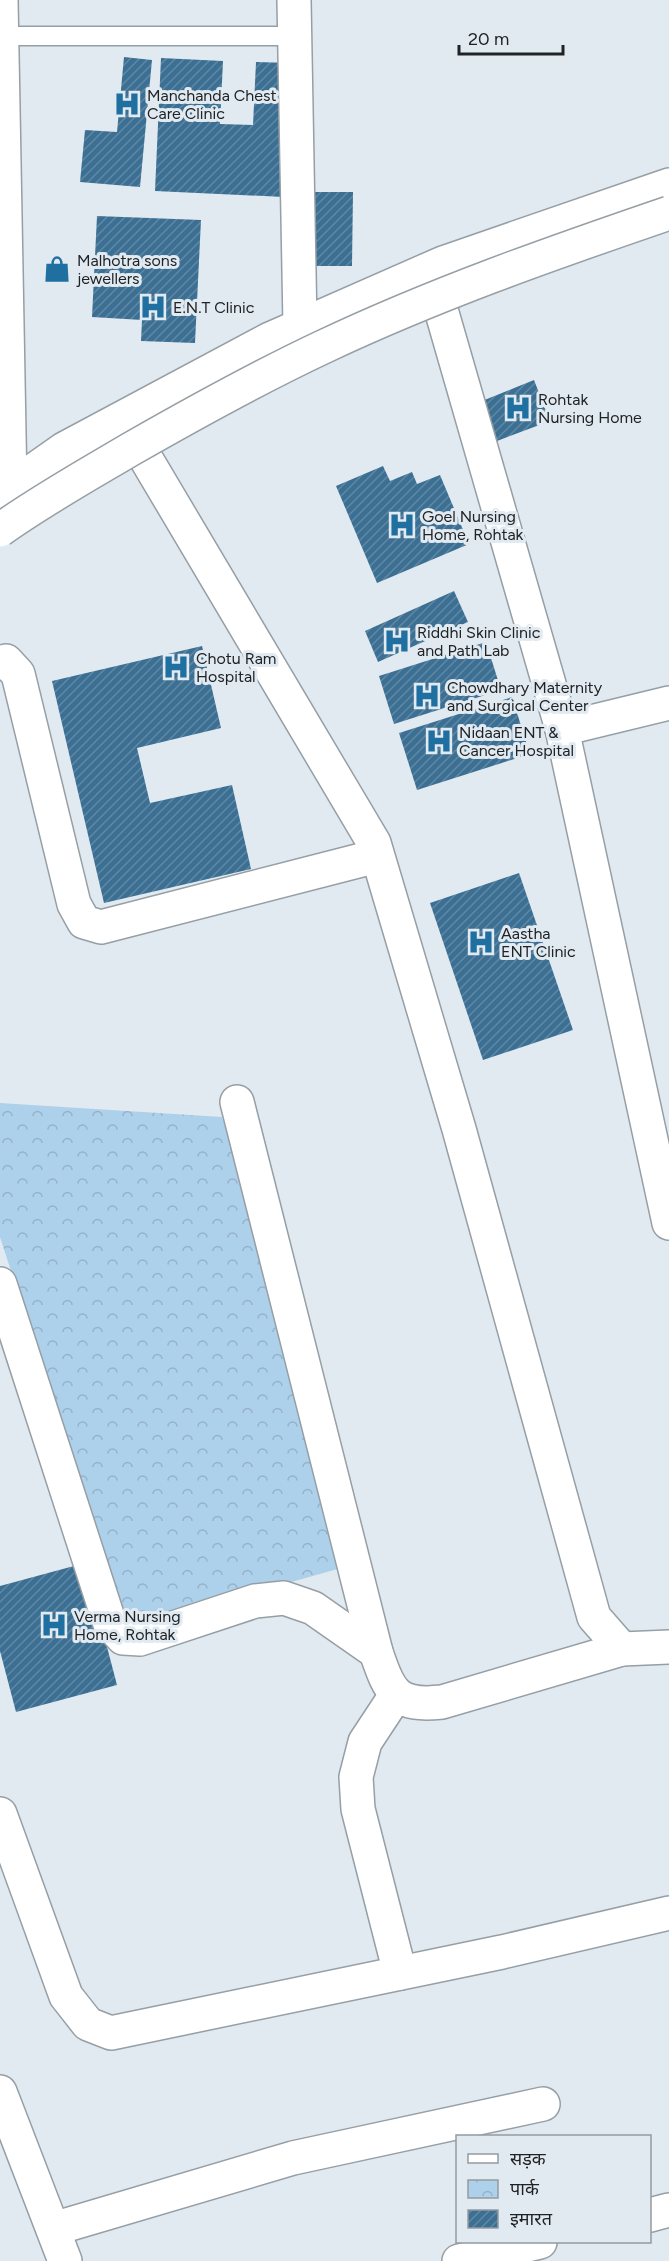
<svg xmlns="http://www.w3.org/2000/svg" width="669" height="2261" font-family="Figtree,'Noto Sans Devanagari',sans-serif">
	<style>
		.park { fill: url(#park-crowns) }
		.building { fill: url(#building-hatch) }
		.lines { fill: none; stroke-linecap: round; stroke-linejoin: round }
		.lane-casing { stroke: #969fa5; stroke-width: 21 }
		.street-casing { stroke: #969fa5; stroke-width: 36 }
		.primary-casing { stroke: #969fa5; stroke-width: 36 }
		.lane { stroke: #fff; stroke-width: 18 }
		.street { stroke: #fff; stroke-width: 33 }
		.primary { stroke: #fff; stroke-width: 33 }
		.primary-bridge-casing { stroke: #969fa5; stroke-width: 36; stroke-linecap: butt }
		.primary-bridge { stroke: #fff; stroke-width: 33 }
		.labels { text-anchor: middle; stroke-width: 6; stroke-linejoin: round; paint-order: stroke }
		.poi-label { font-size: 16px; fill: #202326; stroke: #e1eaf1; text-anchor: start }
	</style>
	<defs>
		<pattern id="park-crowns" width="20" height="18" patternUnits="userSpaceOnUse" patternTransform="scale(1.5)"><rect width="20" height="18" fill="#add0eb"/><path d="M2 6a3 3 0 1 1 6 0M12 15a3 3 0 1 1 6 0" fill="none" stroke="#95b2c9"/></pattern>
		<pattern id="building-hatch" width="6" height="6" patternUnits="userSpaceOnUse" patternTransform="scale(1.5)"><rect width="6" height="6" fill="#3b7094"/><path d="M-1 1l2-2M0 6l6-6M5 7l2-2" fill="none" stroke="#6287a1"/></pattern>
	</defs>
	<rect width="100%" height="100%" fill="#e1eaf1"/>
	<path class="park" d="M0 1103 222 1117 354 1522 359 1563 127 1628 0 1237Z"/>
	<g class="building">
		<path d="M124 57 152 60 140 187 80 182 85 130 117 132Z"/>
		<path d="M161 58 223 61 220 124 253 125 256 62 291 63 284 197 155 191Z"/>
		<path d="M314 192H353L352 266H313Z"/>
		<path d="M97 216 201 220 195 343 141 341 142 320 92 317Z"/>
		<path d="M534 380 550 421 497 441 482 401Z"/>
		<path d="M383 466 390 481 412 472 417 484 440 475 469 544 377 583 336 486Z"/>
		<path d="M454 591 468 622 378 662 365 631Z"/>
		<path d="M486 642 501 690 394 724 379 676Z"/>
		<path d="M202 646 221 728 137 748 150 803 232 785 251 869 104 903 52 681Z"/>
		<path d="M512 697 530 754 417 790 399 733Z"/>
		<path d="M519 873 573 1030 483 1060 430 903Z"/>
		<path d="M85 1563 117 1685 16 1712 0 1651V1586Z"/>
	</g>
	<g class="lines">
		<defs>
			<path id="lane" d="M2 36H295"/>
			<g id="street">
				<path d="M1 0 10 487"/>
				<path d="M294 0 300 326"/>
				<path d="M440 306 562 729 669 1223"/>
				<path d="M111 431 142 452 374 843 459 1129 594 1617 622 1649 669 1647"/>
				<path d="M0 663 6 661 18 674 74 904 84 922 101 927 377 856"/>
				<path d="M562 729 669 703"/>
				<path d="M237 1102 376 1652C390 1693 396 1707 442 1702L622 1649"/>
				<path d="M0 1284 110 1624 123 1638 140 1639 255 1601 284 1598 313 1608 376 1652"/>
				<path d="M396 1695 365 1742 356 1777 358 1809 400 1973"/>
				<path d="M0 1814 66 1996 88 2024 111 2033 502 1952 669 1913"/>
				<path d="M0 2092 65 2261"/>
				<path d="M650 2215 669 2210"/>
				<path d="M53 2229 293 2158 543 2104"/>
				<path d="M459 2261 540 2242"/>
			</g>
			<path id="primary" d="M0 494 64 449 270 339 443 263 669 185"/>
		</defs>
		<use href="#lane" class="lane-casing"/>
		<use href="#street" class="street-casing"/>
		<use href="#primary" class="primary-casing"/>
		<use href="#lane" class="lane"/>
		<use href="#street" class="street"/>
		<use href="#primary" class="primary"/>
		<defs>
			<path id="primary-bridge" d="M0 530C42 500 87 475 131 449 194 413 257 378 323 347 435 294 552 253 669 213"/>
		</defs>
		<use href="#primary-bridge" class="primary-bridge-casing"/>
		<use href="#primary-bridge" class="primary-bridge"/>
	</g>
	<defs>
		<symbol id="hospital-bare" viewBox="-9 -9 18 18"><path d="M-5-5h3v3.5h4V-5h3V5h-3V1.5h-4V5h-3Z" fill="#1f6fa0" stroke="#e1eaf1" stroke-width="2.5" paint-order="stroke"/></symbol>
		<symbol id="shop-bare" viewBox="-9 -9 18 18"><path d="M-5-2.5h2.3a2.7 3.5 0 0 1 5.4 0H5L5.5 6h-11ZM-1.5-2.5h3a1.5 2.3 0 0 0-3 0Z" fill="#1f6fa0" stroke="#e1eaf1" stroke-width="2.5" paint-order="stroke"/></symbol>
	</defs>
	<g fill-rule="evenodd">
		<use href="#hospital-bare" x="108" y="85" width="38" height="38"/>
		<use href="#shop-bare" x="38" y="250" width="38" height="38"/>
		<use href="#hospital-bare" x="134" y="288" width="38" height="38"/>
		<use href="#hospital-bare" x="499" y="389" width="38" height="38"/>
		<use href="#hospital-bare" x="383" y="506" width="38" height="38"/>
		<use href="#hospital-bare" x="378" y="622" width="38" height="38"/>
		<use href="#hospital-bare" x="157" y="648" width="38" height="38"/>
		<use href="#hospital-bare" x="408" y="677" width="38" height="38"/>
		<use href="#hospital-bare" x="420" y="722" width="38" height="38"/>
		<use href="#hospital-bare" x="462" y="923" width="38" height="38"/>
		<use href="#hospital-bare" x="35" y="1606" width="38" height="38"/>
	</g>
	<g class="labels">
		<g class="poi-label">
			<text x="147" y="101">Manchanda Chest<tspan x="147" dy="18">Care Clinic</tspan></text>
			<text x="77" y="266">Malhotra sons<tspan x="77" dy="18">jewellers</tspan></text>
			<text x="173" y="313">E.N.T Clinic</text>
			<text x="538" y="405">Rohtak<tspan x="538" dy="18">Nursing Home</tspan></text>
			<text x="422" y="522">Goel Nursing<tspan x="422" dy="18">Home, Rohtak</tspan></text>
			<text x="417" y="638">Riddhi Skin Clinic<tspan x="417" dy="18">and Path Lab</tspan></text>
			<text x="196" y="664">Chotu Ram<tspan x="196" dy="18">Hospital</tspan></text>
			<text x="447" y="693">Chowdhary Maternity<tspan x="447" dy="18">and Surgical Center</tspan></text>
			<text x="459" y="738">Nidaan ENT &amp;<tspan x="459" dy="18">Cancer Hospital</tspan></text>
			<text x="501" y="939">Aastha<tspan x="501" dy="18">ENT Clinic</tspan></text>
			<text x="74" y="1622">Verma Nursing<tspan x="74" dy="18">Home, Rohtak</tspan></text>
		</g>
	</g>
	<rect x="456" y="2135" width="195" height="108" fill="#e1eaf1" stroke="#949aa0" stroke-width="1.5"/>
	<rect x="468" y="2154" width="30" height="9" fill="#ffffff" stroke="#949aa0" stroke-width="1.5"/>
	<text x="510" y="2165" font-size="18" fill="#202326">सड़क</text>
	<rect x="468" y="2180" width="30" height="18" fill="url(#park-crowns)" stroke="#949aa0" stroke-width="1.5"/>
	<text x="510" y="2195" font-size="18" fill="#202326">पार्क</text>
	<rect x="468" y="2210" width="30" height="18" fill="url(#building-hatch)" stroke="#949aa0" stroke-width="1.5"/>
	<text x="510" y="2225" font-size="18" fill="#202326">इमारत</text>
	<path d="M459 45v9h104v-9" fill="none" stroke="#202326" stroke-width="3"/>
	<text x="468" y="45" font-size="18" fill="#202326" stroke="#e1eaf1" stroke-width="4.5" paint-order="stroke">20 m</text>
</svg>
